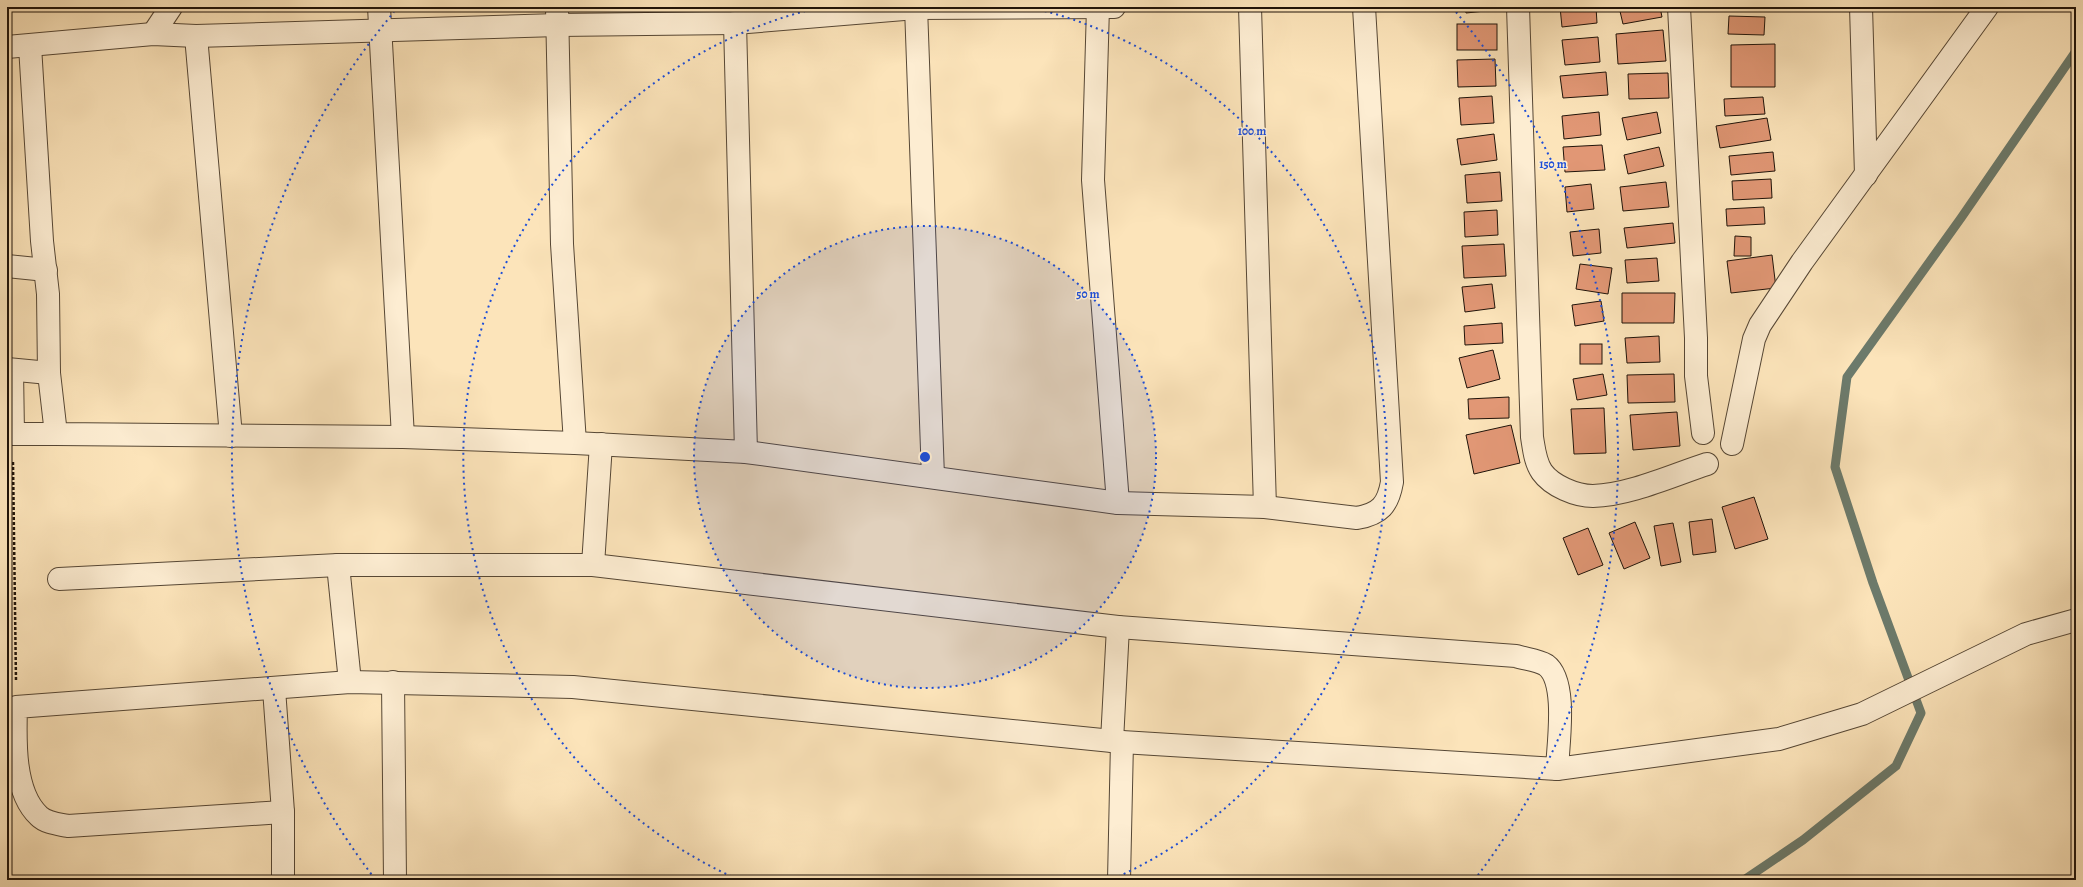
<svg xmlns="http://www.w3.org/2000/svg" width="2083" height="887" font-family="Alegreya,serif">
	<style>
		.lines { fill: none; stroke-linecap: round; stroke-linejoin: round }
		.stream { stroke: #6c7a6b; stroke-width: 9 }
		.building { fill: #e19775; stroke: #1f1309 }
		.minor-casing { stroke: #564735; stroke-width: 24 }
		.path { stroke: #1f1309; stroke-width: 2.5; stroke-dasharray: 3 2; stroke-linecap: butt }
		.minor { stroke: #fdedd2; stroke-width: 22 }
		.ring { fill: none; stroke: #1d4ed8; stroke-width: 2; stroke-dasharray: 2 4 }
		.centre { fill: #1d4ed8; stroke: #fdedd2; stroke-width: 2 }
		.ring-label { font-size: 12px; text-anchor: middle; font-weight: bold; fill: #1d4ed8; stroke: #fdedd2; stroke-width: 3; stroke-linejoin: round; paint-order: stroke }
	</style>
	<rect width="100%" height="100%" fill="#fce4ba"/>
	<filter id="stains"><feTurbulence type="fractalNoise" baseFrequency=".005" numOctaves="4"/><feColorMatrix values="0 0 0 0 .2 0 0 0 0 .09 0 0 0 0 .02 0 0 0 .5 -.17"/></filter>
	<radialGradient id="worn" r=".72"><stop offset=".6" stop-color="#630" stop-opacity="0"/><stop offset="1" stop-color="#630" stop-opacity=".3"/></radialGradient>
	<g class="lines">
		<path class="stream" d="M1744 880 1803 840 1896 766 1921 713 1873 583 1835 467 1847 377 1961 218 2076 51"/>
	</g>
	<g class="building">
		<path d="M1465 7H1495V10L1466 13Z"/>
		<path d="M1560 7H1596L1597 23 1562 27Z"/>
		<path d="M1619 7H1660L1662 17 1623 24Z"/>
		<path d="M1729 16 1765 17 1764 35 1728 34Z"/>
		<rect x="1457" y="24" width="40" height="26"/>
		<path d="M1663 30 1666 61 1618 64 1616 34Z"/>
		<path d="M1598 37 1600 62 1565 65 1562 40Z"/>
		<path d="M1775 44V87H1731V45Z"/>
		<path d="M1495 59 1496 86 1458 87 1457 60Z"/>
		<path d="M1606 72 1608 95 1563 98 1560 76Z"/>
		<path d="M1668 73 1669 98 1629 99 1628 74Z"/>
		<path d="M1492 96 1494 123 1461 125 1459 98Z"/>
		<path d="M1763 97 1765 114 1725 116 1724 99Z"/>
		<path d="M1599 112 1601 135 1564 139 1562 116Z"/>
		<path d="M1657 112 1661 133 1627 140 1622 118Z"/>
		<path d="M1767 118 1771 140 1720 148 1716 126Z"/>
		<path d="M1494 134 1497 160 1461 165 1457 139Z"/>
		<path d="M1602 145 1605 170 1565 172 1563 147Z"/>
		<path d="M1659 147 1664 166 1628 174 1624 155Z"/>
		<path d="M1773 152 1775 171 1731 175 1729 156Z"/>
		<path d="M1500 172 1502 201 1467 203 1465 175Z"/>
		<path d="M1771 179 1772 198 1733 200 1732 181Z"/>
		<path d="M1666 182 1669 207 1623 211 1620 187Z"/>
		<path d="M1591 184 1594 209 1567 212 1565 187Z"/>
		<path d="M1764 207 1765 224 1727 226 1726 209Z"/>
		<path d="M1497 210 1498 235 1465 237 1464 212Z"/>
		<path d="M1673 223 1675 243 1627 248 1624 228Z"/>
		<path d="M1599 229 1601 253 1573 256 1570 232Z"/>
		<path d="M1735 236 1751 237V256H1734Z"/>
		<path d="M1504 244 1506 276 1464 278 1462 246Z"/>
		<path d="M1772 255 1776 288 1731 293 1727 261Z"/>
		<path d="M1657 258 1659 281 1627 283 1625 260Z"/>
		<path d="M1580 264 1612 268 1608 294 1576 289Z"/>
		<path d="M1492 284 1495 308 1465 312 1462 287Z"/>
		<path d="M1622 293H1675L1674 323H1622Z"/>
		<path d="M1601 301 1604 321 1575 326 1572 305Z"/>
		<path d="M1502 323 1503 343 1465 345 1464 326Z"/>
		<path d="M1659 336 1660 362 1627 363 1625 338Z"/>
		<rect x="1580" y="344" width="22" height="20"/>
		<path d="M1493 350 1500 379 1467 388 1459 358Z"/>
		<path d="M1603 374 1607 395 1577 400 1573 379Z"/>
		<path d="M1674 374 1675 402 1628 403 1627 375Z"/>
		<path d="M1509 397V418L1469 419 1468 399Z"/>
		<path d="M1604 408 1606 453 1574 454 1571 409Z"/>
		<path d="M1677 412 1680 446 1633 450 1630 415Z"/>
		<path d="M1511 425 1520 463 1474 474 1466 435Z"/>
		<path d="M1754 497 1768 539 1735 549 1722 507Z"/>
		<path d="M1712 519 1716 552 1693 555 1689 522Z"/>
		<path d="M1635 522 1650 558 1624 569 1609 533Z"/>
		<path d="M1673 523 1681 562 1661 566 1654 526Z"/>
		<path d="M1588 528 1603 565 1578 575 1563 538Z"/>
	</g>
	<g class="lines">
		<defs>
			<g id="minor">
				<path d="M379 7 403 437"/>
				<path d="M557 7 562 244 575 443"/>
				<path d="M916 7 933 477"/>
				<path d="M1098 7 1093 180 1118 503"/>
				<path d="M1250 7 1265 507"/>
				<path d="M1518 7 1532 437C1534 449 1535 462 1542 472 1552 486 1576 496 1593 496 1630 495 1673 475 1707 464"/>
				<path d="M1679 7 1696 338V376L1703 433"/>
				<path d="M1861 7 1866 175"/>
				<path d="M735 23 746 452"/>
				<path d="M153 34 171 7"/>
				<path d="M196 36 231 436"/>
				<path d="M30 46 42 241 48 294 49 373 56 434 403 437 575 443 746 452 1118 503 1265 507 1357 518C1380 514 1388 505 1392 482L1364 7"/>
				<path d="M7 47 153 34 196 36 558 25 735 23 916 8 1114 7"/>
				<path d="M7 266 46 270"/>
				<path d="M7 369 49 373"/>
				<path d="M12 370 13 434H56"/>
				<path d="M1732 444 1754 339 1760 325 1802 262 1987 7"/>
				<path d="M338 565 350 682"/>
				<path d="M593 565 601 444"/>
				<path d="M59 579 338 565H593L1118 627 1516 656C1525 659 1538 660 1546 665 1568 681 1558 744 1557 769L1122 742 573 687 350 682 16 707C15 739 13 792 39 816 46 823 58 824 68 826L283 812"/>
				<path d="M393 682 395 880"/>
				<path d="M274 689 283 812V880"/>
				<path d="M1112 741 1118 627"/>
				<path d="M1557 769 1779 739 1862 714 2026 634 2076 620"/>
				<path d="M1119 880 1122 742"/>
			</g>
		</defs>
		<use href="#minor" class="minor-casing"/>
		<path class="path" d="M13 462 16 681"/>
		<use href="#minor" class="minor"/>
	</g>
	<circle cx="925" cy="457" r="231" fill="#1d4ed8" fill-opacity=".12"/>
	<g class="ring">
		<circle cx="925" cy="457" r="231"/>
		<path d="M737 879A462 462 0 0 1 817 8M1033 8A462 462 0 0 1 1113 879"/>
		<path d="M375 879A693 693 0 0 1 394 12M1456 12A693 693 0 0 1 1475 879"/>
	</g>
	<circle cx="925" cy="457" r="6" class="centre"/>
	<g class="ring-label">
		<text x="1252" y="135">100 m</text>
		<text x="1553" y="168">150 m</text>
		<text x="1088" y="298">50 m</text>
	</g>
	<rect width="2083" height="887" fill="none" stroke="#fce4ba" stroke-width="24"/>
	<rect x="8" y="8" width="2067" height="871" fill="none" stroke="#1f1309" stroke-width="2"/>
	<rect x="12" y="12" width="2059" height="863" fill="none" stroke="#1f1309"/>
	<rect width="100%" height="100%" filter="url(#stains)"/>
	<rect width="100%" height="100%" fill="url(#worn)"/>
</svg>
